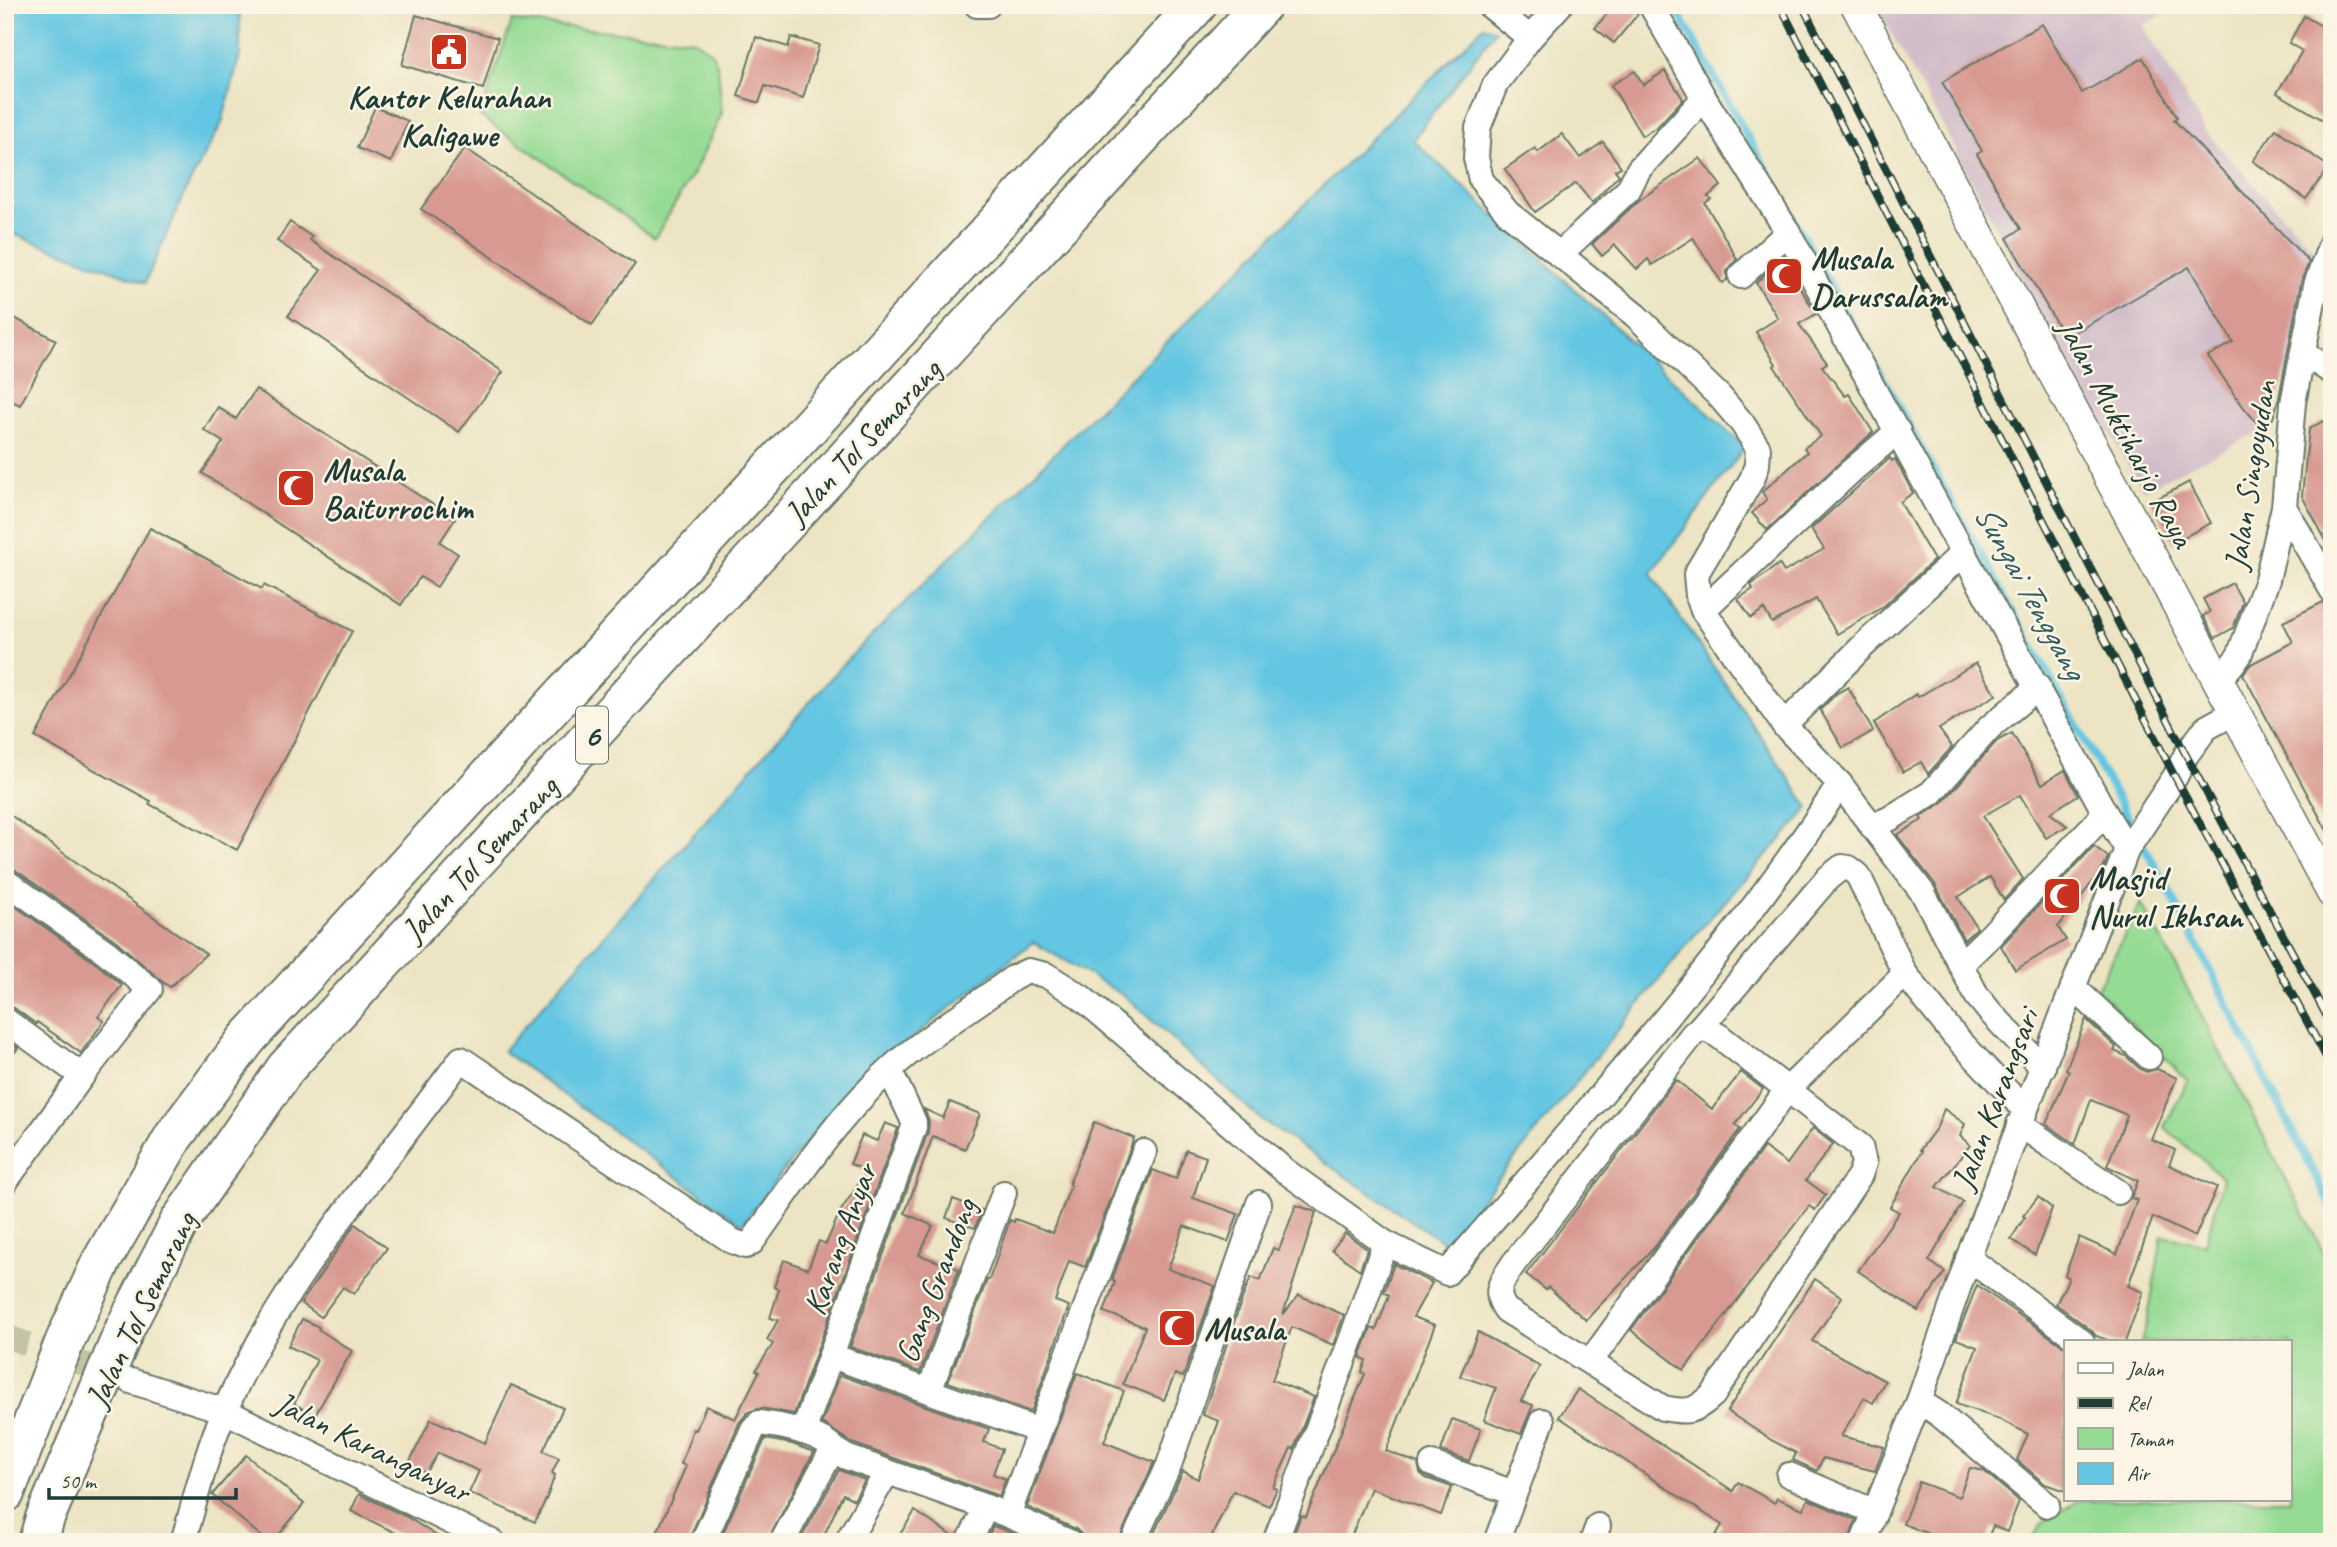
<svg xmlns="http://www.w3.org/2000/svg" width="2337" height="1547" font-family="Caveat,sans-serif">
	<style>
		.industrial { fill: #d1bdc9 }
		.green { fill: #96db94; stroke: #5a8c64; stroke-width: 2 }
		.water { fill: #64c6e2; stroke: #42828b; stroke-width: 2 }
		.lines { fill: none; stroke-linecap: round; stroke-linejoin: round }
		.stream { stroke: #64c6e2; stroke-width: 8 }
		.building { fill: #d79991 }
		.minor-tunnel { stroke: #c3c3a6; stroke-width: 24; stroke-dasharray: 24 12; stroke-linecap: butt }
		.minor-casing { stroke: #677766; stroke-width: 28 }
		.tertiary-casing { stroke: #677766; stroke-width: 33 }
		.motorway-casing { stroke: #677766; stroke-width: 42 }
		.minor { stroke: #fff; stroke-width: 24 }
		.tertiary { stroke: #fff; stroke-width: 30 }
		.motorway { stroke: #fff; stroke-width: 38 }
		.rail-casing { stroke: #1f3d34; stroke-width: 8 }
		.rail { stroke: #fcf5e5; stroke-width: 5; stroke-dasharray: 16; stroke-linecap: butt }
		.labels { text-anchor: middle; stroke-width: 5; stroke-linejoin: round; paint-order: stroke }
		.shield { fill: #fcf5e5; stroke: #617469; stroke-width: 2 }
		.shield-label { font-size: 32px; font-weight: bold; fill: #1f3d34 }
		.poi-label { font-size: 33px; font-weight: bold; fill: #1f3d34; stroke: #fcf5e5; text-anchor: start }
		.street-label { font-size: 33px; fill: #1f3d34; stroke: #fcf5e5 }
		.water-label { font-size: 35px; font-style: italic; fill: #305f60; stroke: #fcf5e5 }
	</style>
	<rect width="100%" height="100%" fill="#fcf5e5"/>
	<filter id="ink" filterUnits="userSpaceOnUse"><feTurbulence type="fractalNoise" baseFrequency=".0143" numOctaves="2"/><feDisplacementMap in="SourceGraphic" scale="14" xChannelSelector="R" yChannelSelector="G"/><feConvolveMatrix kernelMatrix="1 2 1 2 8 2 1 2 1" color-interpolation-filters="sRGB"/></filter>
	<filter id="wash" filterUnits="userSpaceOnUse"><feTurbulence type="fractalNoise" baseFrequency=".00686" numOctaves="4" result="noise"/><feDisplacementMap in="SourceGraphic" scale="28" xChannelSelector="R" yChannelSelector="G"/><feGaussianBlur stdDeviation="1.57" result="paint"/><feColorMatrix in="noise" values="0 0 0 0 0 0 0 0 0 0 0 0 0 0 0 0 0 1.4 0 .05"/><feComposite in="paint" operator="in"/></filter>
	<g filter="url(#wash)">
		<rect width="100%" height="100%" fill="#ece4c3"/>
		<path class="industrial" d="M1876 5H2179L2143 26 2206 132 2316 252 2282 387 2273 418 2263 430 2143 490 2057 345 1952 143Z"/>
		<g class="green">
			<path d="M512 21 695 40 712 53 718 68 722 113 696 168 655 238 480 116Z"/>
			<path d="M2141 903 2171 957 2332 1269V1542H2031L2042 1523 2080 1500H2290V1342H2141L2148 1318 2162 1236 2205 1244 2223 1178 2164 1127 2188 1081 2097 989Z"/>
		</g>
		<g class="water">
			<path d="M5 5H240V55L222 123 189 184 145 283 5 231Z"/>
			<path d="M1484 26 1496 30 1413 140 1745 447 1651 574 1809 808 1694 936 1446 1244 1259 1118 1126 997 1033 942 847 1090 742 1224 503 1051 845 662Z"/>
		</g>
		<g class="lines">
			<path class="stream" d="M1674 5 2174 900 2332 1208"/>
		</g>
		<g id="blocks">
			<g class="building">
				<path d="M1614 5H1627L1638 14 1614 43 1595 28Z"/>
				<path d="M416 15 498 38 483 89 402 65Z"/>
				<path d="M2304 16 2332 32V125L2277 93 2302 51 2289 43Z"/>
				<path d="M2042 24 2082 93 2143 58 2177 117 2174 120 2309 262 2301 282 2279 398 2273 418 2263 430 2245 409 2208 356 2233 342 2189 267 2065 338 2007 238 2021 229 1977 154 1982 151 1942 82Z"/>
				<path d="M756 37 788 47 791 37 819 45 803 98 765 86 759 103 738 96Z"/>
				<path d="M1635 71 1643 85 1665 71 1683 99 1657 127 1642 136 1611 85Z"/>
				<path d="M375 107 408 121 391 162 357 148Z"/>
				<path d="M2276 129 2329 167 2306 199 2253 161Z"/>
				<path d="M1562 134 1580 158 1603 142 1621 167 1615 170 1619 175 1592 203 1576 183 1535 212 1505 169 1535 148 1538 152Z"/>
				<path d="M465 148 635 264 592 325 421 209Z"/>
				<path d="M1700 158 1721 186 1708 196 1711 199 1705 203 1737 259 1727 271V280L1722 283 1693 238 1652 265 1648 259 1637 269 1615 245 1602 256 1592 244 1638 201Z"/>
				<path d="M290 222 312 237 310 240 503 372 459 432 288 316 321 270 277 241Z"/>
				<path d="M1782 258 1816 314 1799 324 1827 363 1822 366 1845 396 1849 394 1873 432 1767 530 1752 513 1767 499 1762 492 1807 452 1804 448 1821 436 1774 366 1776 364 1756 332 1778 318 1756 283Z"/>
				<path d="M5 313 56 340 20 405 5 398Z"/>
				<path d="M256 389 455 519 440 542 458 554 437 587 420 577 401 605 202 473 223 442 204 430 218 407 236 419Z"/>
				<path d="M2323 421 2332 437V552L2302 496 2309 429Z"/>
				<path d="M1890 458 1892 461 1895 459 1913 493 1900 502 1934 560 1883 607 1837 634 1816 599 1772 623 1764 609 1751 618 1738 599 1753 589 1751 585 1779 564 1784 572 1824 549 1811 529Z"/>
				<path d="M2189 482 2211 523 2173 543 2151 502Z"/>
				<path d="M150 528 262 589 264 585 352 631 237 850 149 804 151 801 35 737Z"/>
				<path d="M2232 583 2243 602 2233 628 2215 638 2203 616 2210 612 2203 599Z"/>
				<path d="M2323 602 2332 605V840L2243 674 2251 664 2293 642 2283 622Z"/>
				<path d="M1976 663 1996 695 1939 729 1952 747 1928 774 1921 762 1903 772 1874 723 1916 694 1918 697Z"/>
				<path d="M1848 687 1873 731 1843 748 1820 710 1837 693Z"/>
				<path d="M2012 733 2042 784 2065 770 2078 795 2050 813 2067 826 2046 838 2020 795 1983 816 2023 879 2004 900 1990 877 1958 897 1977 928 1964 940 1935 884 1897 835 1922 820 1920 817 1942 803 1997 741Z"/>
				<path d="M5 811 35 833 206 954 170 987 164 983 115 940 14 869 5 866Z"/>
				<path d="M2094 846 2108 857 2104 867 2058 927 2066 940 2015 970 2001 946Z"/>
				<path d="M5 899 97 964 122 985 98 1017 104 1021 81 1053 37 1022 36 1024 14 1008 5 1005Z"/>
				<path d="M2086 1019 2116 1047 2114 1051 2126 1056 2139 1068 2146 1072 2157 1069 2177 1078 2151 1139 2175 1150 2169 1165 2217 1187 2195 1237 2153 1217 2128 1286 2143 1292 2125 1342H2113L2096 1336 2091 1330 2056 1304 2069 1278 2065 1275 2079 1237 2117 1254 2137 1200 2131 1198 2138 1181 2107 1166 2127 1115 2091 1100 2075 1144 2046 1124 2069 1071 2066 1069Z"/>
				<path d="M5 1039 18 1048 5 1064Z"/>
				<path d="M1741 1072 1763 1089 1735 1125 1740 1129 1654 1248 1586 1320 1548 1287 1546 1290 1526 1274 1676 1080 1712 1109Z"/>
				<path d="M950 1102 980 1114 965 1149 933 1136 905 1213 933 1226 919 1255 959 1269 920 1372 850 1347 928 1132 929 1121 924 1109 943 1118Z"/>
				<path d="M1944 1109 1965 1124 1960 1136 1970 1145 1937 1187 1963 1202 1929 1261 1945 1272 1918 1311 1858 1271 1899 1212 1890 1207 1922 1151 1920 1150 1937 1127Z"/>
				<path d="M1094 1122 1134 1138 1085 1267 1069 1261 1055 1301 1069 1306 1031 1412 948 1382 987 1280H989L1010 1220 1014 1222 1015 1219 1053 1233 1071 1185 1069 1184Z"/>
				<path d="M885 1123 898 1128 794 1414 761 1408 748 1412 739 1423 688 1542H653L686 1466 681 1464 693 1429 696 1430 706 1406 735 1419 759 1372 756 1370 773 1344 767 1340 778 1320 770 1318 779 1289 774 1287 784 1260 808 1269 819 1241 826 1244 840 1212 867 1171 850 1164 862 1135 877 1141Z"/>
				<path d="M1813 1128 1833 1144 1806 1180 1826 1195 1815 1210 1809 1206 1684 1370 1631 1330 1764 1147 1787 1164Z"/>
				<path d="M1186 1150 1206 1157 1193 1198 1238 1214 1228 1242 1184 1226 1168 1269 1215 1286 1183 1377 1175 1374 1164 1400 1123 1384 1145 1327 1104 1312 1115 1282 1113 1281V1277L1153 1170 1176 1179Z"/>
				<path d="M2038 1197 2052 1208 2035 1255 2011 1239 2025 1217 2023 1216Z"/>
				<path d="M953 1199 982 1210 975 1228 946 1218Z"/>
				<path d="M1296 1205 1316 1212 1283 1315 1299 1295 1344 1315 1333 1345 1292 1327 1272 1380 1314 1397 1294 1449 1291 1448 1273 1487 1277 1489 1269 1506 1233 1491 1209 1542H1150L1183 1471 1198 1479 1219 1421 1203 1415 1243 1296 1251 1277 1260 1281 1273 1248 1279 1250Z"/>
				<path d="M355 1224 387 1248 354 1294 343 1287 321 1317 301 1303Z"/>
				<path d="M1345 1233 1367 1249 1360 1270 1332 1250Z"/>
				<path d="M1394 1264 1432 1283 1413 1317 1435 1325 1386 1451 1418 1463 1420 1473 1426 1478 1452 1487 1441 1515 1371 1488 1349 1542H1291L1301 1515 1306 1517 1365 1374 1362 1372 1366 1360 1360 1357 1371 1328 1376 1330 1389 1295 1384 1292Z"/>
				<path d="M1815 1279 1842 1297 1812 1341 1885 1381 1873 1403 1864 1398 1841 1436 1884 1447 1875 1471 1823 1458 1817 1471 1793 1460 1796 1453 1771 1440 1727 1411Z"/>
				<path d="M1977 1285 2066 1348V1491L2045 1484 2017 1460 2028 1434 1999 1419 1956 1404 1977 1347 1956 1339Z"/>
				<path d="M302 1319 319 1327 318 1329 352 1351 315 1415 294 1404 317 1360 288 1346Z"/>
				<path d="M1478 1332 1540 1366 1521 1401 1533 1405 1521 1434 1484 1420 1496 1388 1460 1376Z"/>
				<path d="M1077 1373 1124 1391 1104 1442 1154 1462 1118 1542H1084L1081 1534 1076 1529 1027 1507Z"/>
				<path d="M840 1375 989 1429 984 1442 1002 1449 993 1474 1006 1479 999 1496 852 1443 822 1423Z"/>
				<path d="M511 1385 563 1408 543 1451 559 1458 552 1473 555 1475 547 1497 535 1522 469 1493 479 1471 438 1453 426 1473 408 1465 431 1419 485 1443Z"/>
				<path d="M1578 1389 1733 1491 1738 1482 1775 1503 1777 1498 1803 1509 1808 1499 1856 1520 1848 1542H1712L1722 1525 1559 1417Z"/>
				<path d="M1452 1419 1481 1429 1469 1461 1441 1451Z"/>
				<path d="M765 1439 792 1444 814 1452 767 1542H719Z"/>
				<path d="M246 1455 304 1504 273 1542H268L212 1495Z"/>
				<path d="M1970 1468 1984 1471 2019 1501 2007 1532 1993 1526 1986 1542H1940L1926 1536 1927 1533 1903 1524 1919 1482 1959 1497Z"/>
				<path d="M839 1470 865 1480 854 1500 843 1494 821 1542H799Z"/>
				<path d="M359 1494 407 1517 440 1538 438 1542H414L351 1511Z"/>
				<path d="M915 1511 955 1538 954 1542H895Z"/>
				<path d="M993 1526 1002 1529 1032 1542H986Z"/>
			</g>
		</g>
	</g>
	<g filter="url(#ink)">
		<use href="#blocks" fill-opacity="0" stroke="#677766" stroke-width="2"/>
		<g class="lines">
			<path class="minor-tunnel" d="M5 1336 117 1376"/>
			<defs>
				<g id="minor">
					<path d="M977 5H988"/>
					<path d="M1489 5 1530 38"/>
					<path d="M1560 5 1530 38 1495 85 1478 128 1476 158 1481 180 1508 213 1635 315 1720 397 1742 423 1758 448 1757 465 1752 479 1696 574 1698 596 1703 610 1784 725 1840 784 1923 893 1977 996 1990 1012 2043 1068"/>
					<path d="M1651 5 1704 98 1788 232 2105 813 2127 849"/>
					<path d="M1559 255 1628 190 1639 169 1704 98"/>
					<path d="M1741 276 1788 232"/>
					<path d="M2303 353 2332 372"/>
					<path d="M2284 507 2332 590"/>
					<path d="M1703 610 1850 472 1898 431"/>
					<path d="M2219 680 2239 656 2267 580 2284 507 2293 403 2316 285 2332 241"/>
					<path d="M1784 725 1863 646 1964 552"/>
					<path d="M1872 826 1889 819 1931 793 1989 728 2038 687"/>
					<path d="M5 881 106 952 150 989 82 1076 5 1182"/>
					<path d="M1961 964 1991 935 2105 813"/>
					<path d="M2073 987 2149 1057"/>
					<path d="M5 1020 82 1076"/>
					<path d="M1699 1029 1708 1030 1719 1036 1860 1146 1864 1163 1860 1175 1713 1395C1694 1412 1689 1413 1663 1408L1506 1310C1492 1291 1502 1281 1514 1263L1693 1034Z"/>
					<path d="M1699 1029 1828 878 1842 867 1849 868 1858 875 1905 974"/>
					<path d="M2019 1124 2118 1192"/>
					<path d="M1968 1258 2082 1342"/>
					<path d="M832 1356 1039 1431"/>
					<path d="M1590 1362 1787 1090 1905 974 1954 1035 2025 1110"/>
					<path d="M131 1381 225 1411 492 1542"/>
					<path d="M929 1391 1004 1193"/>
					<path d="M1919 1401 1939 1414 2047 1505"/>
					<path d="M803 1432 914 1127V1122L890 1071"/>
					<path d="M1432 1464 1514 1493"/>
					<path d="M1789 1475 1875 1512"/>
					<path d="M1008 1515 1144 1152"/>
					<path d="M183 1542C196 1498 206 1453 225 1410 282 1280 378 1173 461 1059L732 1241 746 1246 752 1242C799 1176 845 1104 909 1053 942 1027 979 1003 1013 978L1028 971 1046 975 1081 997 1284 1170 1385 1243 1447 1273C1583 1115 1726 959 1840 784"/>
					<path d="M703 1542 753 1429 759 1423C778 1425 814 1432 829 1444 835 1449 838 1453 846 1457L1008 1515 1069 1542"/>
					<path d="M782 1542 833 1449"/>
					<path d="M847 1542 887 1472"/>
					<path d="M969 1542 986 1507"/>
					<path d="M1133 1542 1169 1465 1259 1203"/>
					<path d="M1275 1542 1353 1335 1385 1243"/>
					<path d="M1496 1542 1542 1421"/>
					<path d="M1592 1542 1598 1526"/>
					<path d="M1863 1542 1919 1401 1973 1245 2127 849 2175 777 2186 755 2206 728 2235 712"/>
				</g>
				<path id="tertiary" d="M1856 5 2332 893"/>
				<g id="motorway">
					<path d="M5 1493 65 1341 101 1262 174 1136 247 1039 1197 5"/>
					<path d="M38 1542 45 1518 125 1328 180 1221 286 1068 1262 5"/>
				</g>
			</defs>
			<use href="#minor" class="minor-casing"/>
			<use href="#tertiary" class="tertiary-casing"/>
			<use href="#motorway" class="motorway-casing"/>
			<use href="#minor" class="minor"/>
			<use href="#tertiary" class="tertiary"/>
			<use href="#motorway" class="motorway"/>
			<defs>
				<g id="rail">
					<path d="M1780 5 2175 777 2332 1068"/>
					<path d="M1802 5 2186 755 2332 1026"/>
				</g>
			</defs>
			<use href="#rail" class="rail-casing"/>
			<use href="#rail" class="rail"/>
		</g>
	</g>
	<defs>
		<symbol id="civic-square" viewBox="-11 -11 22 22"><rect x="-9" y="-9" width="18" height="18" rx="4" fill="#c8321e" stroke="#fcf5e5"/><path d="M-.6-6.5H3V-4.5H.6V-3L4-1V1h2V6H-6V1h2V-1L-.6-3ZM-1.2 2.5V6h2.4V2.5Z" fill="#fff"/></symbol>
		<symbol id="mosque-square" viewBox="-11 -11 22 22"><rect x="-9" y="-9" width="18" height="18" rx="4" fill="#c8321e" stroke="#fcf5e5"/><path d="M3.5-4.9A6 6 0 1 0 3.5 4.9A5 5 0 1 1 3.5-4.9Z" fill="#fff"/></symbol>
	</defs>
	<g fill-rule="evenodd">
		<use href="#civic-square" x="427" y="30" width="44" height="44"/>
		<use href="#mosque-square" x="1762" y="254" width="44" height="44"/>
		<use href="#mosque-square" x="274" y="466" width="44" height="44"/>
		<use href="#mosque-square" x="2040" y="874" width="44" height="44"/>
		<use href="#mosque-square" x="1155" y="1306" width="44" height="44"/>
	</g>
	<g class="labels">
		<rect class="shield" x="576" y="706.5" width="32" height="57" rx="5"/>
		<g class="shield-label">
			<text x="592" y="746">6</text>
		</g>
		<g class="poi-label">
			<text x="449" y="108" text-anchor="middle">Kantor Kelurahan<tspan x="449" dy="38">Kaligawe</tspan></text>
			<text x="1811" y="269">Musala<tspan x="1811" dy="38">Darussalam</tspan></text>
			<text x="323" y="481">Musala<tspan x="323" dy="38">Baiturrochim</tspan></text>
			<text x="2089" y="889">Masjid<tspan x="2089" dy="38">Nurul Ikhsan</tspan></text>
			<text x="1204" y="1340">Musala</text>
		</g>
		<g class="street-label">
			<text transform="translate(2127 432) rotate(62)" y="12">Jalan Muktiharjo Raya</text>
			<text transform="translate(862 441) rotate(-47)" y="12">Jalan Tol Semarang</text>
			<text transform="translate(2249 475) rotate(-81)" y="12">Jalan Singoyudan</text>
			<text transform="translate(479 858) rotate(-47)" y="12">Jalan Tol Semarang</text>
			<text transform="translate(1994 1099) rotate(-69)" y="12">Jalan Karangsari</text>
			<text transform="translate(839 1239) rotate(-70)" y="12">Karang Anyar</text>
			<text transform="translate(935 1280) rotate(-69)" y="12">Gang Grandong</text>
			<text transform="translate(140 1309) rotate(-64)" y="12">Jalan Tol Semarang</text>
			<text transform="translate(373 1446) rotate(26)" y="12">Jalan Karanganyar</text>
		</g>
		<g class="water-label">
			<text transform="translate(2031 591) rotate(61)" y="12">Sungai Tenggang</text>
		</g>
	</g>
	<rect width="2337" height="1547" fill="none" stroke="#fcf5e5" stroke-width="28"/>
	<rect x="2064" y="1340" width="228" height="161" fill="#fcf5e5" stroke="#a4ab9e" stroke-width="2"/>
	<rect x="2078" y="1363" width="35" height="10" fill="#ffffff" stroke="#a4ab9e" stroke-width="2"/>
	<text x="2127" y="1376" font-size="21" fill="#1f3d34">Jalan</text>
	<rect x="2078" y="1398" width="35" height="10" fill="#1f3d34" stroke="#a4ab9e" stroke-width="2"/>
	<text x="2127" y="1410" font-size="21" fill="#1f3d34">Rel</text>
	<rect x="2078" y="1428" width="35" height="21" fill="#96db94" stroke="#a4ab9e" stroke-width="2"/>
	<text x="2127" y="1446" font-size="21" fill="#1f3d34">Taman</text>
	<rect x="2078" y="1463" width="35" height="21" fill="#64c6e2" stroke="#a4ab9e" stroke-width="2"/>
	<text x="2127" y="1480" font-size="21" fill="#1f3d34">Air</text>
	<path d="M49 1488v10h187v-10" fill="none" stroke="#1f3d34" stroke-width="3.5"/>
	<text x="60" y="1488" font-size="21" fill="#1f3d34" stroke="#fcf5e5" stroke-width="5" paint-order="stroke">50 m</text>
</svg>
